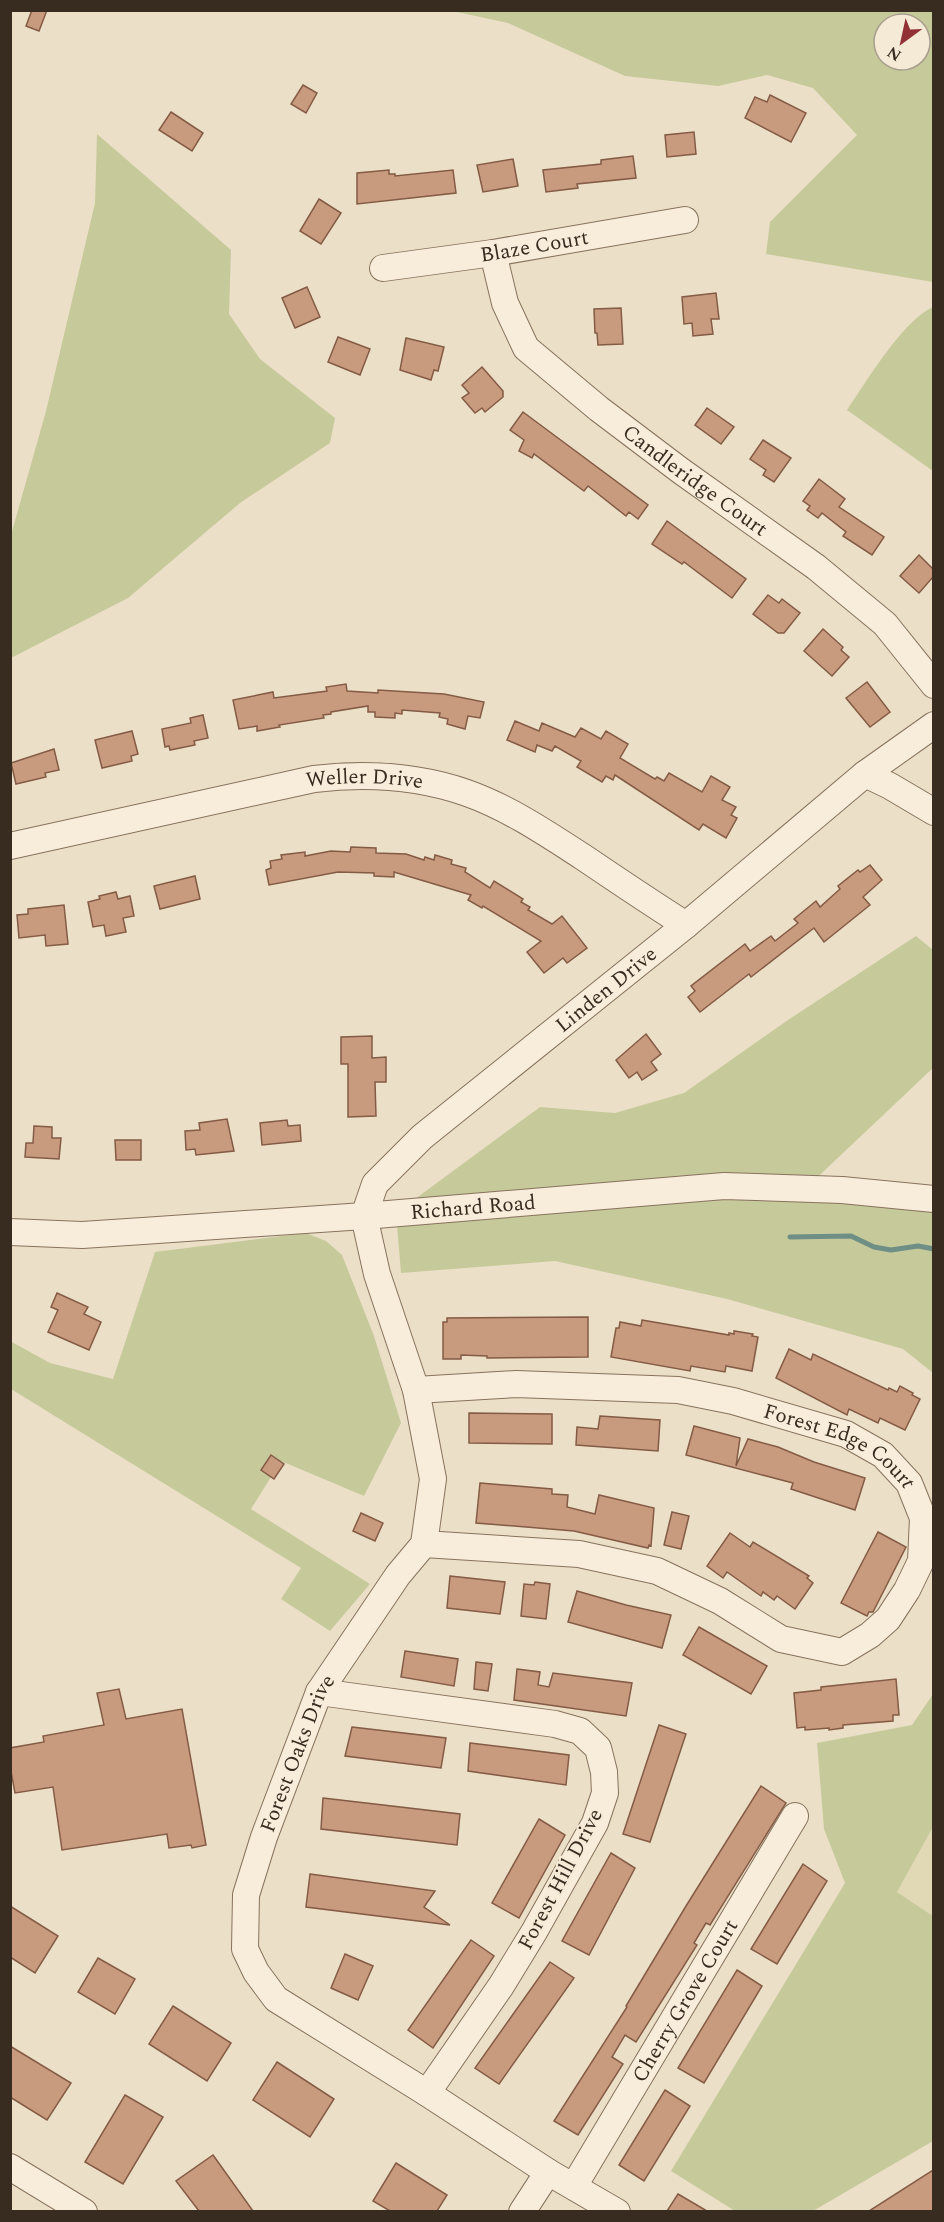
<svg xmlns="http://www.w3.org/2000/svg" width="944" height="2222" font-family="Spectral,serif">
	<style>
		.farmland { fill: #e1d8b5 }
		.green { fill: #c6ca9b; fill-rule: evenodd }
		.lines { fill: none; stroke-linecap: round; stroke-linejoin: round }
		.stream { stroke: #6f8e85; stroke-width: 5 }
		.building { fill: #c89b7f; stroke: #845b44; stroke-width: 1.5 }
		.minor-casing { stroke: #87725d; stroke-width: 28 }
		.minor { stroke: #f7edda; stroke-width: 26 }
		.labels { text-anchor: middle; stroke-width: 4.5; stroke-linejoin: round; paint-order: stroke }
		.street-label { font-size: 21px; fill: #382b20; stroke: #f4ead6 }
	</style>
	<rect width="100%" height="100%" fill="#ecdfc7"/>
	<path class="farmland" d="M933 1827V1916L897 1892Z"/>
	<g class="green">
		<path d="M452 11H933V282L766 254 770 222 857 135 813 88 767 75 718 86 625 76 508 23ZM884 24H920V60H884Z"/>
		<path d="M97 134 231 250 229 314 260 359 335 418 330 443 240 503 128 598 11 658V535L46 411 95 203Z"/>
		<path d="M933 307V471L847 410C866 382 903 320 933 307Z"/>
		<path d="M916 936 933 950V1068L806 1188 933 1199V1373L903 1349 727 1299 555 1261 401 1273 396 1213 540 1107 615 1113 684 1093 788 1020Z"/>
		<path d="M306 1233 326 1241 342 1255 374 1336 401 1423 364 1496 281 1461 251 1509 370 1584 330 1631 281 1599 301 1568 11 1389 10 1341 50 1363 113 1379 155 1252Z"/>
		<path d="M933 1694V1827L897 1892 933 1916V2141L813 2211H735L671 2171 845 1883 824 1829 817 1743 912 1725Z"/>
	</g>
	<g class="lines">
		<path class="stream" d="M790 1237 851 1236 874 1247 891 1250 918 1246 934 1249"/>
	</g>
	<g class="building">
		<path d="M32 10H47L39 31 26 26Z"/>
		<path d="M303 85 317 93 306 113 291 104Z"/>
		<path d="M770 95 806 113 791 142 745 118 755 97 767 102Z"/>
		<path d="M171 112 203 133 192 151 159 130Z"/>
		<path d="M694 132 696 154 667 157 665 135Z"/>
		<path d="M633 156 636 178 577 184 578 188 546 192 543 170 601 164V160Z"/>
		<path d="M513 159 518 186 483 192 477 165Z"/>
		<path d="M389 170V174H395V176L453 170 456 193 357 204V173Z"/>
		<path d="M319 199 341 213 321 244 300 231Z"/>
		<path d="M307 287 320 317 295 328 282 298Z"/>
		<path d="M716 293 719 319H711L713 334 693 336 692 323 684 324 682 297Z"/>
		<path d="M621 308 623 344 598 345 597 333H595L594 309Z"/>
		<path d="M338 337 370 349 360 375 328 362Z"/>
		<path d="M406 338 444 347 438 371 434 370 431 380 400 370Z"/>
		<path d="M482 367 503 391V397L485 412 482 408 475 413 462 398 469 393 462 385Z"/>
		<path d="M707 408 734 427 721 444 695 425Z"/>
		<path d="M523 412 648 505 638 519 629 512 626 516 588 486 584 491 534 454 532 458 519 451 524 440 510 430Z"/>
		<path d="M763 440 791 458 774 482 763 475 766 470 750 459Z"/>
		<path d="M819 479 845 499 839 507 884 537 872 555 843 536 846 532 822 513 818 518 807 510 810 506 803 501Z"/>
		<path d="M667 521 746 579 732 598 684 562 682 564 652 544Z"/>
		<path d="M919 555 933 569V577L919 593 900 576Z"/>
		<path d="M768 595 779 603 782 599 800 613 784 633H778L753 614Z"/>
		<path d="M823 629 843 647 841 650 849 657 832 676 804 651Z"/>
		<path d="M867 682 890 712 870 727 846 698Z"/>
		<path d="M346 684 347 691 378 693V690L444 694 484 702 480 718 468 716 465 729 447 724 448 719 439 717 440 713 402 710V714L395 713V718L375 717V712H368V706L331 712V714L323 715 324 718 279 725 280 727 257 731V726L239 729 233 700 273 692 274 698 327 691 326 687Z"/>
		<path d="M203 715 208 738 194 741 195 745 170 750 169 746 165 747 162 729 191 723 190 718Z"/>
		<path d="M515 721 539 731 542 723 575 737 581 728 601 739 606 731 628 744 620 758 655 779 657 777 664 781 669 773 702 792 711 776 730 787 722 800 736 807 731 815 737 818 726 838 703 824 699 830 615 775 613 780 606 776 602 782 577 767 581 761 555 746 552 751 537 745 535 752 507 740Z"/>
		<path d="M132 731 138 754 131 756 132 761 102 768 95 740Z"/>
		<path d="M54 749 59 770 45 773 46 777 16 784 11 763Z"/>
		<path d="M351 847 376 848V853L406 854 424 860 425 857 434 860 435 855 452 860 451 864 466 868 465 872 490 888 494 881 523 899 521 902 530 907 528 910 552 924 562 916 587 948 567 963 563 958 544 973 527 952 541 941 483 906 482 908 468 900 471 895 394 872V877L374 876V873L338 872 269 885 266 870 271 868 270 861 282 859 281 855 305 852V856L331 851 350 852Z"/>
		<path d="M870 865 882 880 863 897 870 905 824 942 814 928 751 977 749 974 700 1012 688 997 695 991 691 986 745 944 750 951 771 936 775 941 798 923 794 919 816 901 820 907 840 889 838 886 858 870 860 872Z"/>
		<path d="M195 876 200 899 160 909 154 886Z"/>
		<path d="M116 892 118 899 130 896 134 916 123 918 126 932 106 936 104 925 93 927 88 902 100 899 99 896Z"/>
		<path d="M64 905 68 944 46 946 45 935 19 938 17 915 28 914V909Z"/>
		<path d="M646 1034 661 1054 651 1062 657 1070 642 1080 637 1072 629 1078 616 1060Z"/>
		<path d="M372 1036V1058L386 1057V1082H375L376 1116 348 1117V1064H341V1037Z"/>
		<path d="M227 1119 234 1151 196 1155 195 1149 186 1150 185 1131 200 1130 199 1123Z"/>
		<path d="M287 1120 288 1126 300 1125 301 1141 262 1145 260 1123Z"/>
		<path d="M34 1126 52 1127V1138H61L59 1159 25 1157 26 1143H33Z"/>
		<path d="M115 1140H141V1160H116Z"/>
		<path d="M57 1293 88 1307 84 1314 101 1322 89 1350 48 1332 58 1310 51 1307Z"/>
		<path d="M588 1317V1357L487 1358V1356L461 1355V1359H443V1322H447V1318Z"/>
		<path d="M642 1320 729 1335V1333L734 1334V1331L753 1334 752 1336 758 1337 752 1371 726 1366 725 1372 691 1366 690 1371 611 1357 616 1328H619L620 1322 641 1326Z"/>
		<path d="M789 1349 811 1360 813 1354 888 1390 889 1388 897 1392 900 1386 913 1393 912 1395 920 1399 905 1430 880 1418 878 1423 849 1409 847 1415 776 1378Z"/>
		<path d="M469 1413 552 1414V1444L469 1443Z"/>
		<path d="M600 1416 660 1420 658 1451 576 1445 577 1427 598 1429Z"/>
		<path d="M694 1426 740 1438 736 1466 748 1439 778 1447 814 1462 865 1478 855 1510 791 1489 793 1483 686 1455Z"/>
		<path d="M271 1455 284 1464 274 1479 261 1470Z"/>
		<path d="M480 1483 552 1489V1494L568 1495 567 1507 595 1514 599 1495 654 1508 651 1546 649 1545 648 1548 574 1531 476 1523Z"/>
		<path d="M672 1512 689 1516 681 1549 664 1545Z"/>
		<path d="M361 1513 383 1523 375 1541 353 1531Z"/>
		<path d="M878 1532 906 1547 873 1612H869L867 1616 841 1603Z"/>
		<path d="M730 1533 750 1547 753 1542 809 1576 807 1578 813 1583 795 1609 777 1596 774 1600 763 1592 761 1596 727 1572 723 1578 707 1566Z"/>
		<path d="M450 1576 505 1582 500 1614 447 1608Z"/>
		<path d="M535 1582 550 1584 546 1619 521 1616 524 1584 534 1585Z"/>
		<path d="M577 1591 626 1605 671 1615 662 1648 568 1622Z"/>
		<path d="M699 1627 767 1666 751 1694 683 1655Z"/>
		<path d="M405 1651 458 1659 454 1686 401 1677Z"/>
		<path d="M476 1662 492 1664 488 1691 474 1689Z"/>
		<path d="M517 1669 540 1672 538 1685 549 1687 553 1673 632 1683 626 1716 514 1700Z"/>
		<path d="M896 1679 899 1715H893V1721L843 1725V1728L829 1730V1728L805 1730V1727L797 1728 794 1693 821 1690V1687Z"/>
		<path d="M119 1689 126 1719 182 1709 206 1845 192 1848 191 1845 169 1848 167 1834 62 1850 53 1787 15 1793 10 1766V1748L44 1742 43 1736 104 1725 97 1693Z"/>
		<path d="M659 1725 686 1734 650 1842 623 1834Z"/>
		<path d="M352 1727 446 1738 441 1768 345 1756Z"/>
		<path d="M470 1743 569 1755 566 1785 468 1771Z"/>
		<path d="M761 1786 786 1803 710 1925 706 1923 694 1943 697 1945 636 2042 625 2035 612 2057 623 2064 578 2135 554 2121 627 2007 626 2006 686 1906Z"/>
		<path d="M323 1798 460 1814 457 1845 321 1829Z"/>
		<path d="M539 1819 565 1835 519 1918 492 1903Z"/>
		<path d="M611 1853 635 1868 589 1955 562 1941Z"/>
		<path d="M803 1864 827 1881 777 1964 751 1949Z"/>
		<path d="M310 1874 435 1891 424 1907 450 1925 306 1907Z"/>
		<path d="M10 1906 58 1936 35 1973 10 1957Z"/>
		<path d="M471 1940 494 1956 433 2048 408 2030Z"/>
		<path d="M345 1954 373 1966 358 2000 331 1988Z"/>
		<path d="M98 1958 135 1979 115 2014 78 1992Z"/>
		<path d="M550 1962 574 1978 499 2084 475 2068Z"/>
		<path d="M737 1970 762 1986 704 2083 678 2068Z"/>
		<path d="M173 2006 231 2043 207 2081 149 2044Z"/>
		<path d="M10 2046 71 2083 47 2120 10 2097Z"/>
		<path d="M277 2062 334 2099 310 2137 253 2100Z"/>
		<path d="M665 2090 690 2106 644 2181 619 2165Z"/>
		<path d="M125 2095 163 2117 123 2184 85 2162Z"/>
		<path d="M213 2155 253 2211H199L176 2181Z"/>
		<path d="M396 2163 447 2195 437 2211H390L373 2201Z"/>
		<path d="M933 2170V2211H869Z"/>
		<path d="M678 2194 707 2211H667Z"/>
	</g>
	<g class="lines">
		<defs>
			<g id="minor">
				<path id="s1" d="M493 253 505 303 526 348 599 409 681 471 816 567 885 624 934 685"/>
				<path id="s2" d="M383 268 493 253 685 220"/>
				<path d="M865 774 934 725"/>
				<path id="s3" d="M10 846 314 779C365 773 418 776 467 793 509 808 546 833 583 857 617 880 651 903 686 925"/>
				<path id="s4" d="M10 1232 82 1235 143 1231 364 1216 724 1186 842 1190 934 1199"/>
				<path id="s5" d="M416 1390 516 1384 678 1390 733 1401 846 1434 883 1455 909 1483 923 1518 921 1561 907 1590 888 1619 870 1635 842 1652 781 1639 720 1601 657 1571 579 1554 424 1544"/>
				<path d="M319 1692 555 1724 580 1731 598 1748 604 1772 605 1793 595 1823 534 1932 501 1986 427 2093"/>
				<path d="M10 2167 84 2212"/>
				<path id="s6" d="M574 2186 795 1816"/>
				<path d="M522 2212 548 2172"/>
				<path id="s7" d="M617 2212 548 2172 427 2093 276 1999 256 1972 245 1949 246 1895 264 1837 319 1692 398 1575 424 1544 433 1479 416 1390 377 1274 364 1216 375 1184 422 1137 686 925 865 774 890 786 934 812"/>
			</g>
		</defs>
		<use href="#minor" class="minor-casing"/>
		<use href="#minor" class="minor"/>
	</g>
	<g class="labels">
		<g class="street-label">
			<text dy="7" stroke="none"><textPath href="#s2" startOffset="153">Blaze Court</textPath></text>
			<text dy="7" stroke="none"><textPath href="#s1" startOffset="316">Candleridge Court</textPath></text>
			<text dy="7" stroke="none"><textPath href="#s3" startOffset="362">Weller Drive</textPath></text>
			<text dy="7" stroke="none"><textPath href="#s7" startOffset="1587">Linden Drive</textPath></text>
			<text dy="7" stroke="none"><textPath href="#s4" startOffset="464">Richard Road</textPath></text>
			<text dy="7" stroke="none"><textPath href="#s5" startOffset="436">Forest Edge Court</textPath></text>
			<text dy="7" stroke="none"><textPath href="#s7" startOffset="666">Forest Oaks Drive</textPath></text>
			<text transform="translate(560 1879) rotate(-62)" y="7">Forest Hill Drive</text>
			<text dy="7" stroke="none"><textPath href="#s6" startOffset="216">Cherry Grove Court</textPath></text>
		</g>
	</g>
	<rect width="944" height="2222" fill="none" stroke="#382b20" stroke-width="24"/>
	<g transform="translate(902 42) rotate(213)"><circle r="28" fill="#f4ead6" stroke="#a99e8d" stroke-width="1.5"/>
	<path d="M0-4.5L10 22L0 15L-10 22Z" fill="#923135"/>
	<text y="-9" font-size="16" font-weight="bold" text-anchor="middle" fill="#382b20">N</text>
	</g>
</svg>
